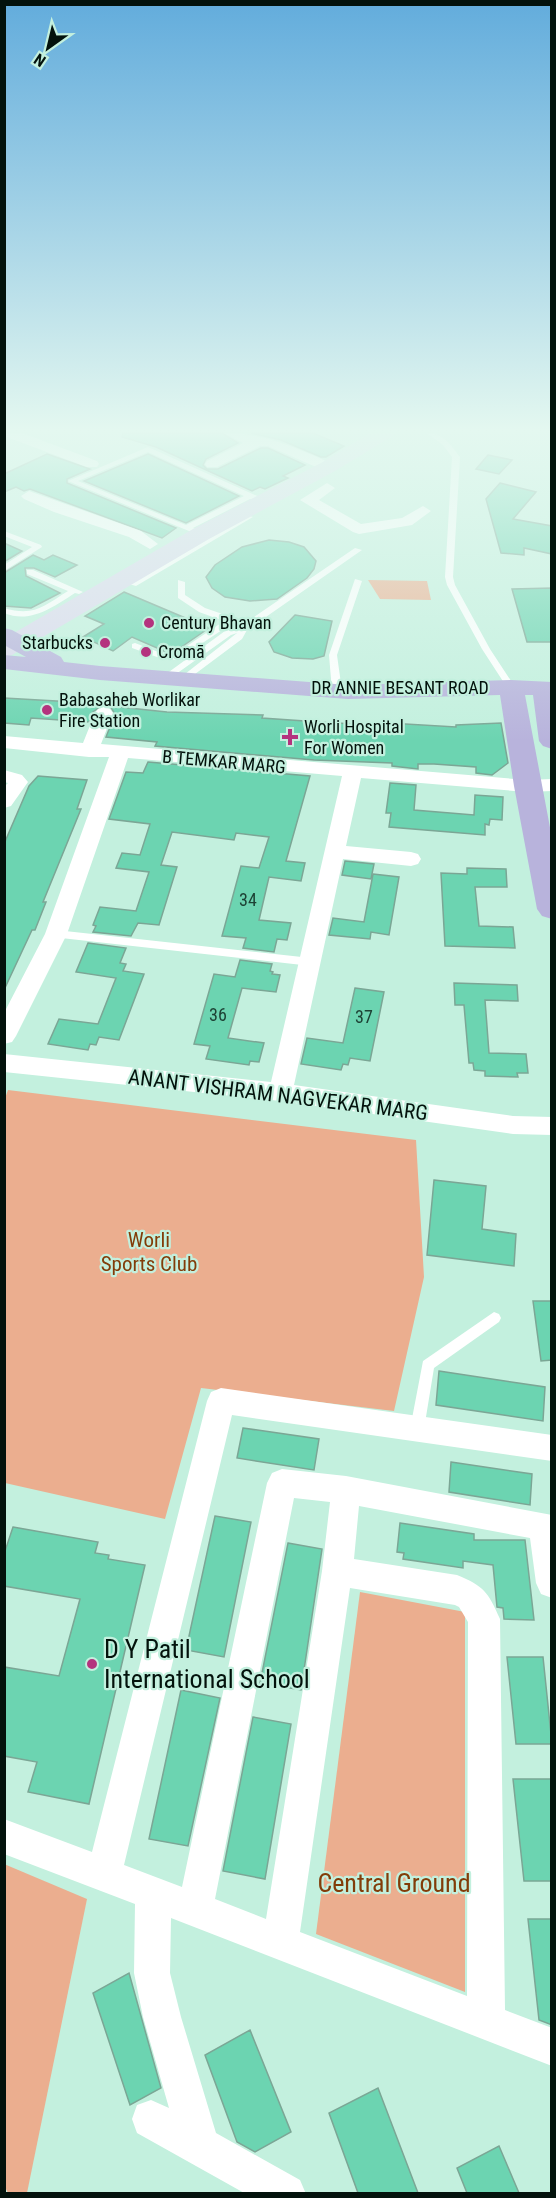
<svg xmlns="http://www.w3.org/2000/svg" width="556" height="2198" font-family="'Roboto Condensed',sans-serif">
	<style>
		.green { fill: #ebae8f }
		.building { fill: #6cd4b1; stroke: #7ba695; stroke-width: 1.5 }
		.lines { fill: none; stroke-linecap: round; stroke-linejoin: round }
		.lane { fill: #fff; fill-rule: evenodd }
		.street { fill: #fff; fill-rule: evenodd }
		.secondary { fill: #dcd9ee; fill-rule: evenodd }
		.primary { fill: #b8b3dc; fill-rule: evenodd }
		.poi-dot { fill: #b4337e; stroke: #c3f0de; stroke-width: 2 }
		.labels { text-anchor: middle; stroke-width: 4.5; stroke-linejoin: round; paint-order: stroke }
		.far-poi-label { font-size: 18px; fill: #03120c; stroke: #c3f0de; text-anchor: start }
		.far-street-label { font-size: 18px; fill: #03120c; stroke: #c3f0de }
		.number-label { font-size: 18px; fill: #1d4235 }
		.street-label { font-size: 21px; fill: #03120c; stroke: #c3f0de }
		.park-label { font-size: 21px; fill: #823c09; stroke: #c3f0de }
		.near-poi-label { font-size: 26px; fill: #03120c; stroke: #c3f0de; text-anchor: start }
		.near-park-label { font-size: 26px; fill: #823c09; stroke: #c3f0de }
	</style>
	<rect width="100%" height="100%" fill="#c3f0de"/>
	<g class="green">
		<path d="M368 580 427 581 431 600 380 599Z"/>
		<path d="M8 1090 416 1140 424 1277 394 1411 201 1388 165 1519 5 1483 4 1101Z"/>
		<path d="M360 1592 465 1612V1992L316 1934Z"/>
		<path d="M4 1864 87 1899 27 2193H8L5 2187Z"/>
	</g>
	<g class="building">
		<path d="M123 433H222L238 443 206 459 203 465 207 469H218L261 448H268L305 465 283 476 288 478 265 489 260 487 252 491 156 447 122 437Z"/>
		<path d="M251 433H313L344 446 326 457H321L281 440Z"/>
		<path d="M47 454 90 469 67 479V483L176 528 162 538 30 489 24 491 16 487 4 492V474Z"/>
		<path d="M148 454 239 496 186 523 84 481Z"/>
		<path d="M488 455 512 460 499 474 476 469Z"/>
		<path d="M500 483 536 492 513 519 552 526V554L524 548V555L501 553 486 499Z"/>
		<path d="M269 540 289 542 304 547 316 561 314 569 307 578 277 599 250 601 225 597 212 588 206 577 215 565 242 547Z"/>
		<path d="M4 543 22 551 4 562Z"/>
		<path d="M33 555 44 560 53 555 77 565 55 577 34 568H25L26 576 60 593 31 608 4 606V573Z"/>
		<path d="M552 588V642H527L512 589Z"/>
		<path d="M124 592 209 628 174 652 164 651 132 637 113 651 83 637 104 624 85 616Z"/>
		<path d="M295 615 332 621 324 656 313 659 292 658 274 652 269 642Z"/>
		<path d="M4 698 91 703V705L101 706 93 712 89 722 31 718 29 725 4 723Z"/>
		<path d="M110 706 167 712 263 715 262 718 334 723 389 725V723L456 727V725L501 723 508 763 492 775 476 773V767L434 764H418V769L392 766V763L314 760 155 746 157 742 106 737 115 714Z"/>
		<path d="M148 762 310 776 286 861 305 863 301 881 269 877 259 920 291 923 287 940 277 939 274 952 243 948 246 938 222 936 241 866 259 868 269 837 236 833 234 840 172 832 161 865 177 867 159 925 138 923 131 936 93 932 96 926 93 925 100 907 136 911 149 872 116 868 122 853 140 855 150 824 109 819 126 772 143 773Z"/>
		<path d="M38 776 87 780 77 809H81L43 902H46L35 930H32L4 990V844L29 786Z"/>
		<path d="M390 783 416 785 414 810 474 815 475 795 503 797 502 820 490 819 489 825 485 824V835L389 827 391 813H386Z"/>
		<path d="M345 861 374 864 371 879 342 875Z"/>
		<path d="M467 868 506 869 507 887H475L479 926 513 927 515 948 445 946 441 873 467 874Z"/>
		<path d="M373 874 399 877 389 935 371 932 370 939 329 935 333 918 364 922Z"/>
		<path d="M88 943 126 948 120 963 126 964 123 971 144 974 119 1040 99 1037 96 1045 90 1044 88 1050 48 1044 59 1019 98 1024 116 978 76 972Z"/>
		<path d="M240 960 272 964 270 971 273 972 272 974 280 975 276 992 242 988 228 1038 264 1043 259 1062 250 1061 249 1065 206 1059 210 1046 194 1044 214 974 235 977Z"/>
		<path d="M454 983 517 985 518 1001 485 1000 489 1053 526 1054 528 1073H517L518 1077 485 1076V1071L474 1070 473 1063H469L464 1005H455Z"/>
		<path d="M355 988 384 992 370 1061 350 1058 348 1065 343 1064 341 1070 301 1064 307 1038 343 1043Z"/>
		<path d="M434 1180 486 1186 482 1229 516 1234 514 1266 427 1255Z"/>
		<path d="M533 1301H552V1360L541 1361Z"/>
		<path d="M439 1371 545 1387 543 1421 436 1405Z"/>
		<path d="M243 1428 319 1439 314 1470 237 1458Z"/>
		<path d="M451 1462 532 1474 530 1505 449 1492Z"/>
		<path d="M215 1516 251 1522 224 1657 186 1650Z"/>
		<path d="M400 1523 474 1534V1540H525L534 1620 504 1619 503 1608 497 1607 493 1565 463 1561V1568L403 1559 404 1553 397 1552Z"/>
		<path d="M13 1527 98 1542 95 1553 109 1555 108 1559 145 1565 89 1804 28 1792 37 1762 4 1756V1667L59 1676 80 1599 4 1586V1554Z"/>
		<path d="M288 1543 322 1549 301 1690 260 1683Z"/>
		<path d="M507 1657H543L552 1744H516Z"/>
		<path d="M181 1690 220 1698 188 1846 149 1839Z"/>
		<path d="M253 1717 291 1724 265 1879 223 1871Z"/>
		<path d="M513 1779H552V1881H524Z"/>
		<path d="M528 1919H552V2025L539 2020Z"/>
		<path d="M129 1973 161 2088 130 2105 93 1993Z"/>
		<path d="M250 2030 291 2132 255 2152 237 2142 205 2055Z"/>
		<path d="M378 2088 418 2193H358L329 2113Z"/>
		<path d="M499 2146 519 2193H467L457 2168Z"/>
	</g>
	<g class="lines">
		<g class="lane">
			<path d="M427 433C443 433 451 445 460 457L453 577 455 585 490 649 515 687 514 689H508L482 649 447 585 445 577 452 457 443 445Z"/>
			<path d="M148 447 264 499 265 501 261 503 250 499 193 528 204 532V536H201L68 481ZM148 452 244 496 186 525 78 481Z"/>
			<path d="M246 515 253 517 136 586 129 584Z"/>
			<path d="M4 531 41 545 42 547 4 571V565L32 547 4 536Z"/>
			<path d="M355 548 362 550 247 630 242 639 187 680H181L180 678 237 633 231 635 169 679H163L162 677 225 631 241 626Z"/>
			<path d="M27 570H33L83 592 79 594 75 593C53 607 31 624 4 613V608C34 617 44 606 68 591L27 574Z"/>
			<path d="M355 579 362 581 337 655 342 691 337 694 332 691 329 655Z"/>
			<path d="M178 580 185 582V595L205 608 234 618 239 622 235 625 231 624 177 660 157 657 132 648V644L135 643 161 653 175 654 224 621 199 612 178 598Z"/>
			<path d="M56 930 311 958 317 962 311 966 52 937 51 934Z"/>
			<path d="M494 1312 499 1314 501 1318 499 1322 434 1368 424 1429 422 1434 417 1436 412 1434 410 1429 423 1361Z"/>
		</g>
		<g class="street">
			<path d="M4 433H22L97 461 99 464 97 467H87L4 436Z"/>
			<path d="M224 433C265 433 296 448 333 464L335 467 328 471 323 470 268 446H260L217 467H207L205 464 207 461 243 443Z"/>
			<path d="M327 483 335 488 319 500 361 524 402 518 423 506 431 511 412 525 359 534 353 532 300 500Z"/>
			<path d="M29 491 141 531 158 544 150 549 129 537 54 512 24 499 21 496Z"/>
			<path d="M104 707 110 709 113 713 101 744 527 780 552 779V791L527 792 361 778 346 846 411 852 418 854 421 859 418 864 411 866 343 859 294 1085 513 1116 552 1117V1135L513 1134 281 1101 4 1072V1054L271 1082 342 776 128 758 67 934 16 1036 12 1042 4 1044V1013L45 934 109 757H89L4 748V736L83 743 95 713 98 709Z"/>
			<path d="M4 770 22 775 28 782 11 806 4 808V787L8 783 4 782Z"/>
			<path d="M221 1388 552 1435V1461L232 1415 124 1865 182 1887 267 1483 272 1473 282 1469 346 1476 552 1515V1598L541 1594 536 1583 530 1538 359 1506 354 1559 457 1575C484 1586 488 1592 500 1619L505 2010 552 2028V2066L171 1918 170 1973 181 2017 216 2133 300 2180 306 2194H246L137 2133 132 2119 137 2105 151 2100 169 2108 143 2017 134 1973 135 1904 4 1854V1819L92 1852 207 1401 211 1392ZM294 1498 330 1502 322 1571 266 1919 215 1899ZM350 1588 455 1605 459 1607 468 1622 467 1996 300 1932Z"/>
		</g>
		<path class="secondary" d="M370 433H394L391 437 335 471 209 539 12 655 4 657V638L7 637 193 529 321 463Z"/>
		<path class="primary" d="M4 628 12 630 61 657 64 662 100 666 348 685 511 680 552 682V749L543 746 539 741 533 695H525L552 838V919L542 916 537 909 514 786 500 695 348 699 100 680 4 669V655L26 657 4 645Z"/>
	</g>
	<linearGradient id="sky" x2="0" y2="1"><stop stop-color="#62acdc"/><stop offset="0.58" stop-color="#e4f8f0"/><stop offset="1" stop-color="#e4f8f0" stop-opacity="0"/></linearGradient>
	<rect width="556" height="741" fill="url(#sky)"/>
	<g class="poi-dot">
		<circle cx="149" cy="623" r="6"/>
		<circle cx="105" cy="643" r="6"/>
		<circle cx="146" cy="652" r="6"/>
		<circle cx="47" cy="710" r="6"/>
		<path d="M287 728h6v6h6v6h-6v6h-6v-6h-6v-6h6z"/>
		<circle cx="92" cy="1664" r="6"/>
	</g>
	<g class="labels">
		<g class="far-poi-label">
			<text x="161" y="629">Century Bhavan</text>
			<text x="93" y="649" text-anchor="end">Starbucks</text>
			<text x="158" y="658">Cromā</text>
			<text x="59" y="706">Babasaheb Worlikar<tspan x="59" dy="21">Fire Station</tspan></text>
			<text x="304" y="733">Worli Hospital<tspan x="304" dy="21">For Women</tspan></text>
		</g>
		<g class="far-street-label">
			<text x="400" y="694">DR ANNIE BESANT ROAD</text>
			<text transform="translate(224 762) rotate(5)" y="6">B TEMKAR MARG</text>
		</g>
		<g class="number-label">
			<text x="248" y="906">34</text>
			<text x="218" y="1021">36</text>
			<text x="364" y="1023">37</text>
		</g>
		<g class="street-label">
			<text transform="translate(278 1095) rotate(7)" y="7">ANANT VISHRAM NAGVEKAR MARG</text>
		</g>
		<g class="park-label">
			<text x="149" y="1247">Worli<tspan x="149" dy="24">Sports Club</tspan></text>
		</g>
		<g class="near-poi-label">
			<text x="104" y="1658">D Y Patil<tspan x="104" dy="30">International School</tspan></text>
		</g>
		<g class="near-park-label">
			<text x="394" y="1892">Central Ground</text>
		</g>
	</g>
	<rect width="556" height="2198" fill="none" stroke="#03120c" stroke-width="12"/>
	<g transform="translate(48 48) rotate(214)" stroke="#c3f0de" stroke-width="4.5" paint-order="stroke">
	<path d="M0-4.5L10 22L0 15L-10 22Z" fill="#03120c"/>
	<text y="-9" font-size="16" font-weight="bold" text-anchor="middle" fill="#03120c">N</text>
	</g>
</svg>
